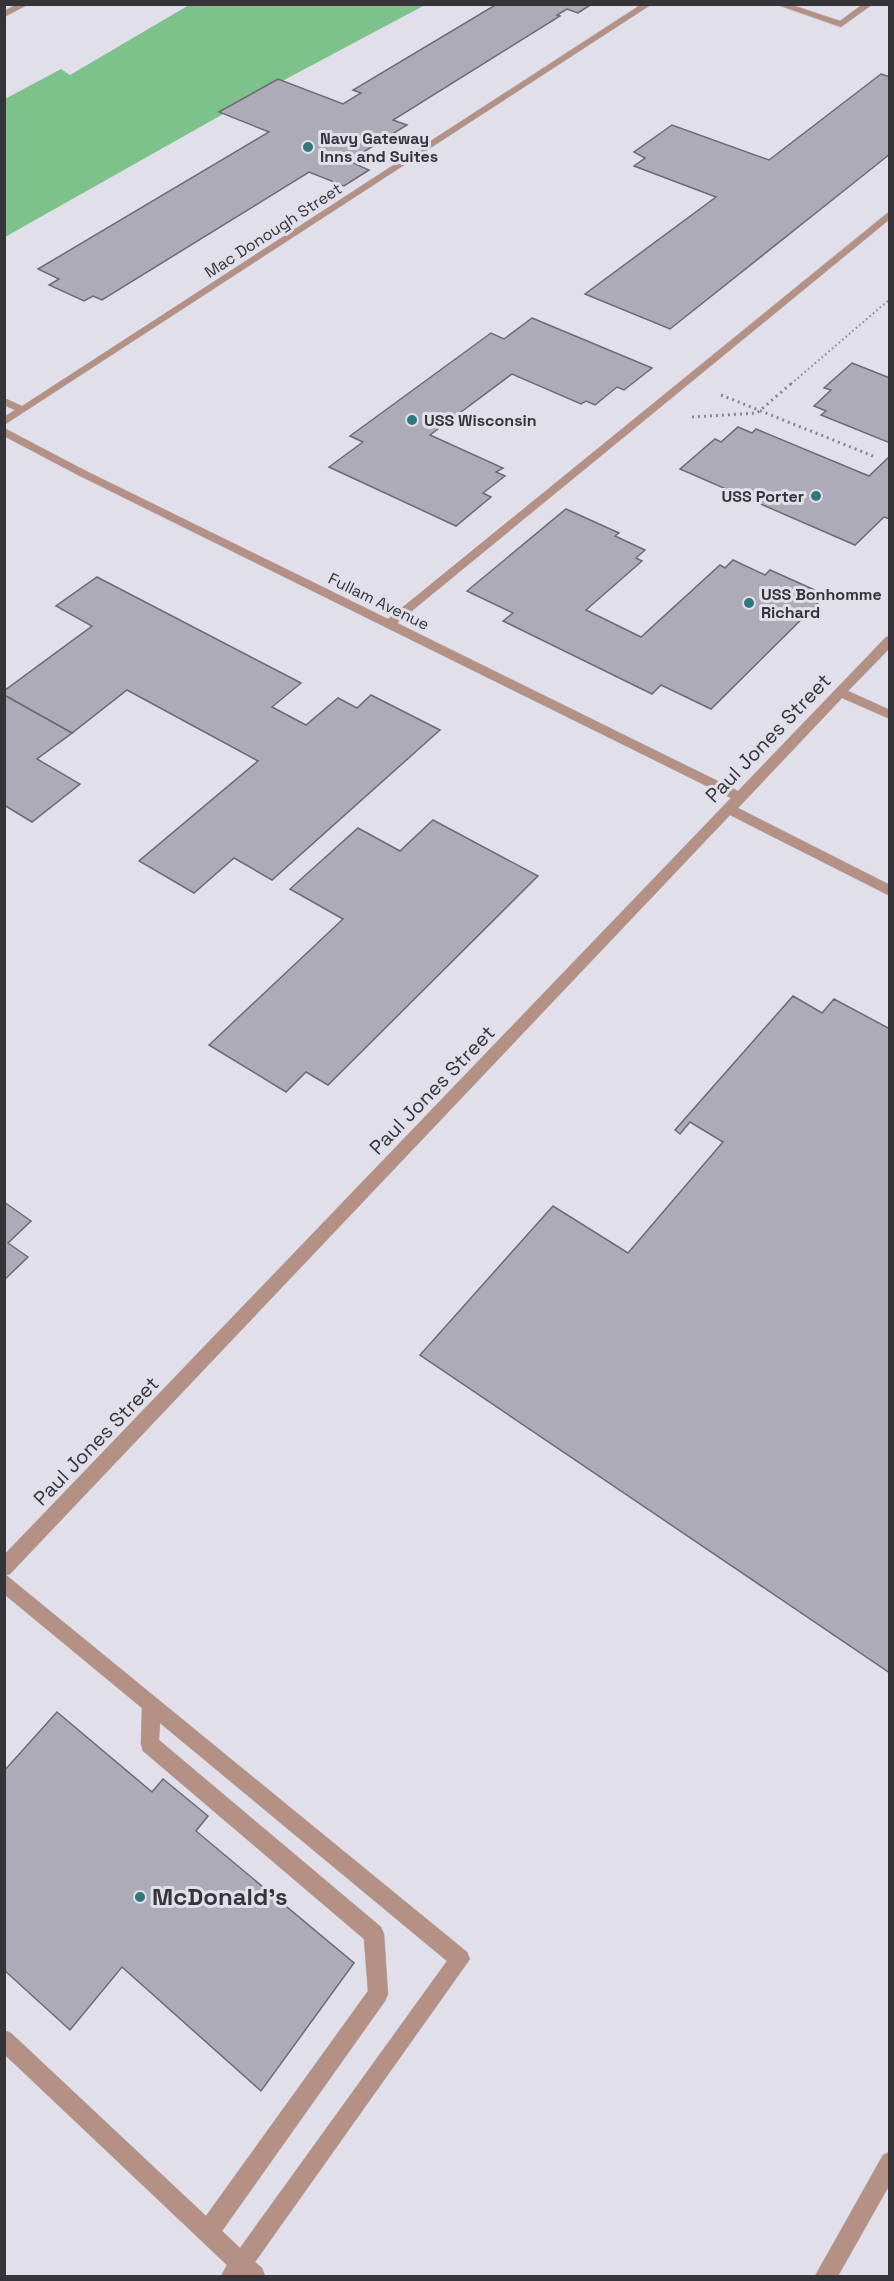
<svg xmlns="http://www.w3.org/2000/svg" width="894" height="2281" font-family="'Space Grotesk',sans-serif">
	<style>
		.forest { fill: #7dc18b }
		.building { fill: #adabb7; stroke: #6c6b75; stroke-width: 1.5 }
		.lines { fill: none; stroke-linecap: round; stroke-linejoin: round }
		.minor-casing { stroke: #bebdc7; stroke-width: 1 }
		.path-far1 { stroke: #87878f; stroke-width: 2; stroke-dasharray: 1.5 3; stroke-linecap: butt }
		.path { stroke: #87878f; stroke-width: 3; stroke-dasharray: 2 4; stroke-linecap: butt }
		.minor { fill: #b49085; fill-rule: evenodd }
		.poi-dot { fill: #2f787d; stroke: #e0dfea; stroke-width: 2 }
		.labels { text-anchor: middle; stroke-width: 6; stroke-linejoin: round; paint-order: stroke }
		.far-poi-label { font-size: 16px; font-weight: bold; fill: #343439; stroke: #e0dfea; text-anchor: start }
		.far-street-label { font-size: 16px; fill: #343439; stroke: #e0dfea }
		.street-label { font-size: 20px; fill: #343439; stroke: #e0dfea }
		.near-poi-label { font-size: 24px; font-weight: bold; fill: #343439; stroke: #e0dfea; text-anchor: start }
	</style>
	<rect width="100%" height="100%" fill="#e0dfea"/>
	<path class="forest" d="M189 5H425L271 87 5 237V99L61 69 70 75Z"/>
	<g class="building">
		<path d="M497 4H592L578 13 567 9 557 15 560 16 393 120 407 125 349 161 369 170 344 186 309 172 102 300 93 296 84 301 49 285 59 279 38 269 269 132 219 112 278 79 343 104 361 93 353 90Z"/>
		<path d="M881 74 890 77V154L670 329 585 294 716 197 634 166 645 158 634 152 672 125 769 160Z"/>
		<path d="M532 318 652 368 624 390 617 387 595 405 586 401 581 404 512 374 430 435 503 468 496 472 505 476 483 493 491 497 456 526 329 467 363 442 350 436 491 333 504 339Z"/>
		<path d="M852 363 890 378V443L821 415 826 411 814 406 831 390 824 388Z"/>
		<path d="M738 427 752 433 756 429 869 476 890 456V519L884 517 855 545 680 469 715 439 721 442Z"/>
		<path d="M566 509 619 533 615 536 645 550 636 558 642 561 586 610 641 637 720 565 725 568 733 560 765 575 770 570 826 595 711 709 661 685 652 694 503 621 513 613 467 591Z"/>
		<path d="M97 577 301 683 272 707 306 725 338 698 357 708 371 695 440 730 272 880 234 858 194 893 139 861 258 761 127 690 72 733 4 695V691L92 626 56 606Z"/>
		<path d="M4 695 72 733 37 759 80 784 32 822 4 805Z"/>
		<path d="M433 820 538 876 328 1085 306 1072 286 1092 209 1045 343 919 290 889 358 828 400 851Z"/>
		<path d="M793 996 822 1013 834 999 890 1029V1673L420 1355 553 1206 628 1253 723 1142 690 1122 680 1134 675 1130Z"/>
		<path d="M4 1202 31 1221 8 1243 28 1257 4 1280Z"/>
		<path d="M57 1712 152 1792 163 1779 208 1816 196 1831 354 1963 261 2091 122 1967 70 2030 4 1970V1771Z"/>
	</g>
	<g class="lines">
		<defs>
			<g id="minor">
				<path d="M18 4H29L4 17V11Z"/>
				<path d="M642 4H652L4 425V417L15 410 4 405V398L22 406Z"/>
				<path d="M775 4H789L840 21 863 4H873L841 27Z"/>
				<path d="M890 211V219L397 623 738 791 886 637 890 636V648L848 691 890 710V719L842 698 738 808 890 885V896L730 815 10 1574 6 1575 467 1952 470 1959 255 2262 262 2268 265 2276H221L227 2265 4 2054V2030L11 2033 206 2216 368 1991 364 1939 143 1751 141 1744 142 1708 4 1594V1555L731 798 76 474 4 436V428L84 470 388 619ZM160 1723 447 1961 240 2248 222 2231 385 2001 388 1994 384 1934 381 1927 159 1740Z"/>
				<path d="M890 2152V2184L838 2276H815L883 2155Z"/>
			</g>
		</defs>
		<use href="#minor" class="minor-casing"/>
		<path class="path-far1" d="M791 384 890 299"/>
		<g class="path">
			<path d="M721 395 873 456"/>
			<path d="M692 417 757 413 793 382"/>
		</g>
		<use href="#minor" class="minor"/>
	</g>
	<g class="poi-dot">
		<circle cx="308" cy="147" r="6"/>
		<circle cx="412" cy="420" r="6"/>
		<circle cx="816" cy="496" r="6"/>
		<circle cx="749" cy="603" r="6"/>
		<circle cx="140" cy="1897" r="6"/>
	</g>
	<g class="labels">
		<g class="far-poi-label">
			<text x="320" y="144">Navy Gateway<tspan x="320" dy="18">Inns and Suites</tspan></text>
			<text x="424" y="426">USS Wisconsin</text>
			<text x="804" y="502" text-anchor="end">USS Porter</text>
			<text x="761" y="600">USS Bonhomme<tspan x="761" dy="18">Richard</tspan></text>
		</g>
		<g class="far-street-label">
			<text transform="translate(273 230) rotate(-33)" y="6">Mac Donough Street</text>
			<text transform="translate(379 601) rotate(26)" y="6">Fullam Avenue</text>
		</g>
		<g class="street-label">
			<text transform="translate(768 738) rotate(-46)" y="7">Paul Jones Street</text>
			<text transform="translate(432 1090) rotate(-46)" y="7">Paul Jones Street</text>
			<text transform="translate(96 1441) rotate(-46)" y="7">Paul Jones Street</text>
		</g>
		<g class="near-poi-label">
			<text x="152" y="1905">McDonald's</text>
		</g>
	</g>
	<rect width="894" height="2281" fill="none" stroke="#343439" stroke-width="12"/>
</svg>
